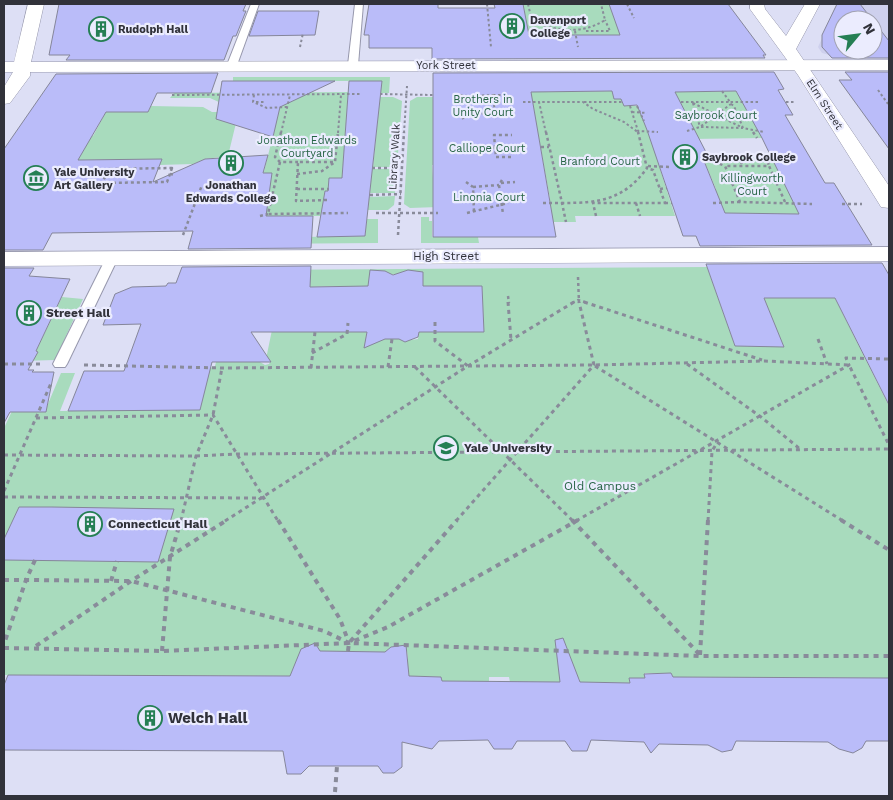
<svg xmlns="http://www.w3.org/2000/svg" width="893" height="800" font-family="'Work Sans',sans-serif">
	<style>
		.built { fill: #ced0ed; fill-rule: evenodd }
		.green { fill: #a8dbbd }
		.building { fill: #babcf9; stroke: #85869a; fill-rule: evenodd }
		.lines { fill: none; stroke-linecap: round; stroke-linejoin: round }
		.service-casing { stroke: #9697ac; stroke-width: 2 }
		.minor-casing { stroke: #9697ac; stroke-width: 1 }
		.secondary-casing { stroke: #9697ac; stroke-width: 1 }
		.primary-casing { stroke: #9697ac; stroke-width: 1 }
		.path-far3 { stroke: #898b9a; stroke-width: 2; stroke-dasharray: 2.5 2.5; stroke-linecap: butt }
		.path-far2 { stroke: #898b9a; stroke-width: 2.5; stroke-dasharray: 3 3; stroke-linecap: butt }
		.path-far1 { stroke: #898b9a; stroke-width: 3; stroke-dasharray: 4 4; stroke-linecap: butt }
		.path { stroke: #898b9a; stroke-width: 4; stroke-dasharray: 5 5; stroke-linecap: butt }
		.service { fill: #fff; fill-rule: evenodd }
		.minor { fill: #fff; fill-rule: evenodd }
		.secondary { fill: #fff; fill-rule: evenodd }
		.primary { fill: #fff; fill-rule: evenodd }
		.labels { text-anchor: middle; stroke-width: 4.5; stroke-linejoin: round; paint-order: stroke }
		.far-poi-label { font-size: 11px; font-weight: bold; fill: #31323a; stroke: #ebecfe; text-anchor: start }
		.far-street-label { font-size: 11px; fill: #31323a; stroke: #ebecfe }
		.far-park-label { font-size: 11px; fill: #266445; stroke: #ebecfe }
		.street-label { font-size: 12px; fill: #31323a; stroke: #ebecfe }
		.poi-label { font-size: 12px; font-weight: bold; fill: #31323a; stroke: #ebecfe; text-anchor: start }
		.park-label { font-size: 12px; fill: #266445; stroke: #ebecfe }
		.near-poi-label { font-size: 15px; font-weight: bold; fill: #31323a; stroke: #ebecfe; text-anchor: start }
	</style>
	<rect width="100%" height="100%" fill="#dddff5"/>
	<path class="built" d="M838 4H889V56H833L822 53 818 47ZM843 20H873V50H843Z"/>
	<g class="green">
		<path d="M523 4H609L619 30 624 35H527Z"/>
		<path d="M233 77H390L389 93H381V81H233Z"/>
		<path d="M520 88 548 92 612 91 614 99H622L624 106H641L647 130H657L660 169 675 216H575L576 222H546L550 199 532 100Z"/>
		<path d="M740 91 768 138 690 139 682 105 672 92Z"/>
		<path d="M360 92 348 96 342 178H329V191H325L324 197 348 216H253L278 115 221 103 210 98H170L174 93Z"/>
		<path d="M380 97H393L402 101 397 167H373Z"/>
		<path d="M417 97H433L438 165H432L433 178 437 179 438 207 410 208 404 204 410 101Z"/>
		<path d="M151 106 203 107 212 112H219L236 123 228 156 205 159 193 164 159 165 161 159 78 160 74 136H93L106 112H148Z"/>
		<path d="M702 156H778L803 214 709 213 716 189Z"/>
		<path d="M372 169H396L395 193H370Z"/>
		<path d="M395 196 394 205 388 210H368L369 197Z"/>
		<path d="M421 217H429V221H432V237H478L479 243H421Z"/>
		<path d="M367 219H378V243L244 244 245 238 365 236Z"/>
		<path d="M707 267 735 346H783L764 298H835L889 406V678L673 677 671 673H645V678H629L630 683 580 682 579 678H560V682H510L509 677H489V682L442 681 441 677 398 676V665L408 659 407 651 400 646 391 647 385 652 320 651 317 646 310 645 303 676 4 675V428L12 411H45L61 373H75L60 411 200 410 210 368 215 366 216 362H260L265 365 269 364 270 362 266 359 273 325 303 332H333L335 323H368L366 338 401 339 404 341 418 339 419 322 452 332 484 331 482 286H452L423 290 405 274H387V272L381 271 377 278H369L368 291 340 286 310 287 246 270Z"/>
		<path d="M62 297 83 299 55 360 20 361 36 355 38 352 36 351Z"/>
	</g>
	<g class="building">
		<path d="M59 4H246L243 11H246L236 36H233L224 60H66L70 55H49Z"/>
		<path d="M369 4H438V8H495L494 4H523L529 35H620L609 4H728L766 55H763L765 58 432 59V48H369V35H364Z"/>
		<path d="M837 4H860L889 41V58H832L822 47V35ZM843 20H873V50H843Z"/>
		<path d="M258 11H319L315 35 249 36Z"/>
		<path d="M774 72 784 89 778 90 793 115H785L825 183H834L872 245 700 246 696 236H683L647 130 637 105 624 106 621 99H614L612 91 531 92 556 237H433V73ZM736 91 762 138 799 214 725 213 702 156H708L675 92Z"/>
		<path d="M845 72H889V149L839 80H852Z"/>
		<path d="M218 73 211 93H157L148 112H106L78 160 162 159 153 182 205 159 268 155 263 173H272L266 216H313L311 248 188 249 193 231 52 233 43 250H4V149L56 74Z"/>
		<path d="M222 81H335L280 107 273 137 216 119Z"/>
		<path d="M349 81H382L365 236 317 237 325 191H328L329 178H342Z"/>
		<path d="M882 263 889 275V405L835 298H764L784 347 735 346 706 264Z"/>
		<path d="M311 266 310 287 368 286 370 270 385 271 393 275 408 270 423 272V286H482L484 332H419L418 337 405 342 399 339H385L364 348 367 332H251L271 362H212L200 410 68 411 84 371H124L141 324 103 325 115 294 132 287 166 286 168 283H176L182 267Z"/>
		<path d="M4 268H34L29 276 70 279 36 351 38 352 28 370H34L32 372H54L46 412H10L4 423Z"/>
		<path d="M19 507H52L174 509 158 562 4 560V539Z"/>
		<path d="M563 638 580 682 630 683 629 678H645L644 674 671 673 673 677 889 678V741H866L862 748 853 753 839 749 828 742 736 741 732 750 722 752 708 745 659 744 651 753 644 742 591 740 587 751H572L565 741H517L512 749H494L488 740 439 741 432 749 402 742V767L394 773H383L378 766H309L301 774H287L283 751 4 750V685L8 675 290 676 301 649 315 643 320 651 385 652 391 647 406 645 409 676 441 677 442 681 560 682 555 640Z"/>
	</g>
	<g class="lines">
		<defs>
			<g id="service">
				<path d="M251 4H259L237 65 232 68 229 67 227 65Z"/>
				<path d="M355 4H363L358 65 353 68 348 65Z"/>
				<path d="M112 254 118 258 67 364 65 367H55L53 364 106 258Z"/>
			</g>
			<path id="minor" d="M889 247V261L4 266V252Z"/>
			<path id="secondary" d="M28 4H44L31 62 889 60V70L30 72V76L10 103 4 104V87L13 72H4V62H14Z"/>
			<path id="primary" d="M750 4H764L765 9 786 36 805 4H820L796 49 889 186V208L881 207 878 202 798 75 750 9Z"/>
		</defs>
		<use href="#service" class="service-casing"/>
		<use href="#minor" class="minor-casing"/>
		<use href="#secondary" class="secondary-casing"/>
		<use href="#primary" class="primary-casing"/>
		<g class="path-far3">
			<path d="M487 4 491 47"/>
			<path d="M528 4 532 21C557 31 581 35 605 20L601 4"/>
			<path d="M627 4 634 18"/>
			<path d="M533 22 535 31H559"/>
			<path d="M575 31 578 47"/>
			<path d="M586 31H610L605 20"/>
			<path d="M300 47 303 33"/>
			<path d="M878 90 888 104"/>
			<path d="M380 94 433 95"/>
			<path d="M172 95 360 94"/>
			<path d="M254 95 253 102 267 108 287 107"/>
			<path d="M460 95 468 96"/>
			<path d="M493 95H502"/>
			<path d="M493 95 495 114 470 113 468 96Z"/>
			<path d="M256 102H265"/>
			<path d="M493 102H503"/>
			<path d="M523 102H539"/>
			<path d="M584 102H623"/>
			<path d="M681 102H730L722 91"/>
			<path d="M786 102H796"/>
			<path d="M693 103 743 128"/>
			<path d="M693 103 700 127"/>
			<path d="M731 104 734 106 743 128 764 132"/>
			<path d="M630 106 638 131 658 132"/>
			<path d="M637 106 644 121"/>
			<path d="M632 112 647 113"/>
			<path d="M495 114 496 119"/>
			<path d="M462 119 470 113"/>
			<path d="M701 127 742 128"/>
			<path d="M687 131 700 127 731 104 730 102H758"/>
			<path d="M281 133 290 95"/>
			<path d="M338 133 341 95"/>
			<path d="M404 133 407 86"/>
			<path d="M546 133 539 102H583L593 109 624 122 639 133"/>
		</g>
		<g class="path-far2">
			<path d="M281 132 275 157 280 162H298"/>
			<path d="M546 132 562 203C599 203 624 200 647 168L638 132"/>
			<path d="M753 132 757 138"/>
			<path d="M541 147H549"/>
			<path d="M462 148H505"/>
			<path d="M738 156 743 166"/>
			<path d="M766 156 769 166"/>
			<path d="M511 157H496L494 135H512"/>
			<path d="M703 157 725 166"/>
			<path d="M280 162 268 214 348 213"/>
			<path d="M648 166 671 167"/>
			<path d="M172 168 167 182 102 183 109 169Z"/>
			<path d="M372 168H402"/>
			<path d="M170 174 175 175"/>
			<path d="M297 174 322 171 335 162"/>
			<path d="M89 175H106"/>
			<path d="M502 180 499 185 503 214"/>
			<path d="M466 182 473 187 474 212"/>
			<path d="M501 183 515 182"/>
			<path d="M473 187 499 185"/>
			<path d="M297 189H329"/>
			<path d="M660 189 667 188"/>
			<path d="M370 195 401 194"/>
			<path d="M327 200 296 201 298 162H335L338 132"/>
			<path d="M785 202 769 166H725L740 202 812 204"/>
			<path d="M543 203H562L566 222"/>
			<path d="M636 203 640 216"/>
			<path d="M665 203H672"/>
			<path d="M713 203 740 202"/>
			<path d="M842 204H862"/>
			<path d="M376 213H438"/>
			<path d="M467 213 508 203"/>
			<path d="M260 216 268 214"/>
			<path d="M596 216 593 203H665L653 170 647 168"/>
			<path d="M183 235 202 185"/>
			<path d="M398 235 404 132"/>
			<path d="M578 277 579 303"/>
			<path d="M508 296 509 303"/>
			<path d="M572 303 578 300 588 303"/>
		</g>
		<g class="path-far1">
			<path d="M508 302 511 340"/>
			<path d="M584 302 762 360"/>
			<path d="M435 322V341L468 366"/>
			<path d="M818 339 827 364"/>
			<path d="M312 353 347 334 348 323"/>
			<path d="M4 364H40"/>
			<path d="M687 364 761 417 800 449"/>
			<path d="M84 365 222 368 594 365 765 361 849 365 889 445"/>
			<path d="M595 366 843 521"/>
			<path d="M388 367 392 339"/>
			<path d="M415 367 573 521"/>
			<path d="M311 368 315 332"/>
			<path d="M36 418 213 415 278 521"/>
			<path d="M4 455 196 456 236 454 889 449"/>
			<path d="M4 491 52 381"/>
			<path d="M4 497 263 498"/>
			<path d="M181 521 196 456 213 415 222 368"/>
			<path d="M225 521 468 366 574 302"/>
			<path d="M456 521 594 365 579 302"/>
			<path d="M576 521 849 365 846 358 889 359"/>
			<path d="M708 521 712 451 717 443"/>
		</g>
		<g class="path">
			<path d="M278 520 340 619 349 643"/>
			<path d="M572 520 700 655"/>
			<path d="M841 520 889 550"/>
			<path d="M35 560 26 580 131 581 324 631 349 643 388 627 578 520"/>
			<path d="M4 580H26L4 644"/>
			<path d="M111 581 117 561"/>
			<path d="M36 646 131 581 227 520"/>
			<path d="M4 648 162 651 349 643 700 656H889"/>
			<path d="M162 651 170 557 181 520"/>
			<path d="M348 651 349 643 457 520"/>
			<path d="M700 655 708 520"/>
			<path d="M335 792 337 766"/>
		</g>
		<use href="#service" class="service"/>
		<use href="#minor" class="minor"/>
		<use href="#secondary" class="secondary"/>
		<use href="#primary" class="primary"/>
	</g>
	<defs>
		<symbol id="building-ring" viewBox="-11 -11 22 22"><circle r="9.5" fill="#ebecfe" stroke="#257f54" stroke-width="1.5"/><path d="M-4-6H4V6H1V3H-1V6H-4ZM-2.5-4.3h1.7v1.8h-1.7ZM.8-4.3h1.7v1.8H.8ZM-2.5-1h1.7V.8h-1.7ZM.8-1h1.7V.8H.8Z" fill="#257f54"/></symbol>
		<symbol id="museum-ring" viewBox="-11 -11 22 22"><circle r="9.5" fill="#ebecfe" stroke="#257f54" stroke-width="1.5"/><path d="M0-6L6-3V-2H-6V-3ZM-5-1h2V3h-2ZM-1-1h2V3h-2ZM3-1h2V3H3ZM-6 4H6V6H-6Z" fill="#257f54"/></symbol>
		<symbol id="university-ring" viewBox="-11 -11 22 22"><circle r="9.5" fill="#ebecfe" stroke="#257f54" stroke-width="1.5"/><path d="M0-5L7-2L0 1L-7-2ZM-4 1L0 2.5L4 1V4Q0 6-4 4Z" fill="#257f54"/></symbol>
	</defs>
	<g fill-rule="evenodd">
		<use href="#building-ring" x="498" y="12" width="28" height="28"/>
		<use href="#building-ring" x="87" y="15" width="28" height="28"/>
		<use href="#building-ring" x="671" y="143" width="28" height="28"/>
		<use href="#building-ring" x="217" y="149" width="28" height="28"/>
		<use href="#museum-ring" x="22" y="164" width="28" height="28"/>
		<use href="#building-ring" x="15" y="299" width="28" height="28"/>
		<use href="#university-ring" x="432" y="434" width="28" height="28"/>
		<use href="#building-ring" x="76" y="510" width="28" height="28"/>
		<use href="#building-ring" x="136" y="704" width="28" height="28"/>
	</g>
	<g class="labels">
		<g class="far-poi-label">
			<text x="530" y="24">Davenport<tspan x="530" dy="13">College</tspan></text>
			<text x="118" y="33">Rudolph Hall</text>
			<text x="702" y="161">Saybrook College</text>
			<text x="54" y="176">Yale University<tspan x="54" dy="13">Art Gallery</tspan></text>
			<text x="231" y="189" text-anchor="middle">Jonathan<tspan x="231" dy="13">Edwards College</tspan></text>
		</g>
		<g class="far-street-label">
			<text x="446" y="69">York Street</text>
			<text transform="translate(825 104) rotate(57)" y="4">Elm Street</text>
			<text transform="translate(394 157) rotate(-87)" y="4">Library Walk</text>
		</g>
		<g class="far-park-label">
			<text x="483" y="103">Brothers in<tspan x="483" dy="13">Unity Court</tspan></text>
			<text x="716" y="119">Saybrook Court</text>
			<text x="307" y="144">Jonathan Edwards<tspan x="307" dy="13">Courtyard</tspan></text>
			<text x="487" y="152">Calliope Court</text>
			<text x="600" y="165">Branford Court</text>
			<text x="752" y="182">Killingworth<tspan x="752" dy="13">Court</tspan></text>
			<text x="489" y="201">Linonia Court</text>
		</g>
		<g class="street-label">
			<text x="446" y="260">High Street</text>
		</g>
		<g class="poi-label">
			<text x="46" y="317">Street Hall</text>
			<text x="464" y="452">Yale University</text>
			<text x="108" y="528">Connecticut Hall</text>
		</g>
		<g class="park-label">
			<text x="600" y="490">Old Campus</text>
		</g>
		<g class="near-poi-label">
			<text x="168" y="723">Welch Hall</text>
		</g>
	</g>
	<rect width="893" height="800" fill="none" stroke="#31323a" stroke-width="10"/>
	<g transform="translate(858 35) rotate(61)"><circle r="24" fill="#ebecfe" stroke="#a1a2b0"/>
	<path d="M0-4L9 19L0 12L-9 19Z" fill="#257f54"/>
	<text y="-8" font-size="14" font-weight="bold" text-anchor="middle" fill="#31323a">N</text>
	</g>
</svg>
